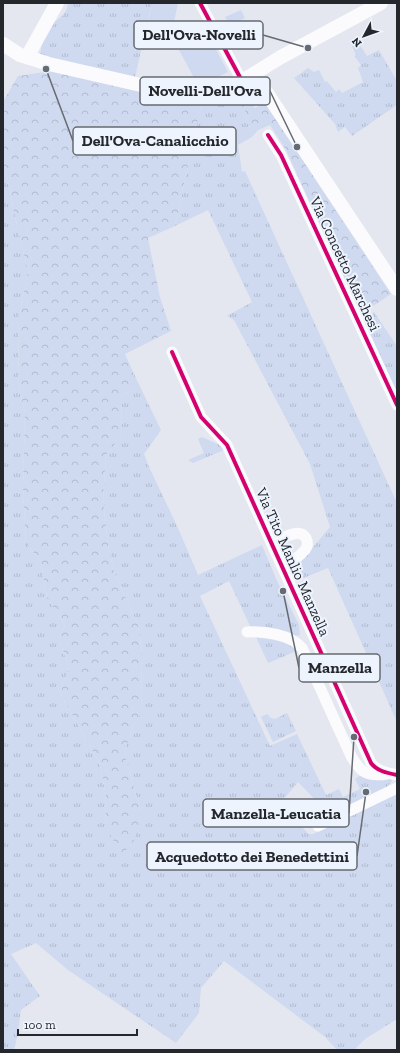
<svg xmlns="http://www.w3.org/2000/svg" width="400" height="1053" font-family="'Zilla Slab',serif">
	<style>
		.grass { fill: url(#grass-tufts) }
		.forest { fill: url(#forest-crowns) }
		.pitch { fill: #cfdaf0 }
		.lines { fill: none; stroke-linecap: round; stroke-linejoin: round }
		.minor { stroke: #fbfbfd; stroke-width: 11 }
		.major { stroke: #fbfbfd; stroke-width: 14 }
		.cycleway-casing { stroke: #edf4fe; stroke-width: 6 }
		.cycleway { stroke: #d6006c; stroke-width: 4 }
		.labels { text-anchor: middle; stroke-width: 4; stroke-linejoin: round; paint-order: stroke }
		.street-label { font-size: 15px; fill: #24272c; stroke: #edf4fe }
		.leader { fill: none; stroke: #676a70; stroke-width: 1.5 }
		.callout-dot { fill: #676a70; stroke: #edf4fe; stroke-width: 1.5 }
		.callout { fill: #edf4fe; stroke: #676a70; stroke-width: 1.5 }
		.callout-label { font-size: 16px; text-anchor: middle; font-weight: bold; fill: #24272c }
	</style>
	<defs>
		<pattern id="grass-tufts" width="24" height="20" patternUnits="userSpaceOnUse"><rect width="24" height="20" fill="#cfdaf0"/><path d="M3 7l-1-3M5 7V3M7 7l1-3M15 17l-1-3M17 17v-4M19 17l1-3" fill="none" stroke="#b2bbce"/></pattern>
		<pattern id="forest-crowns" width="20" height="18" patternUnits="userSpaceOnUse"><rect width="20" height="18" fill="#cfdaf0"/><path d="M2 6a3 3 0 1 1 6 0M12 15a3 3 0 1 1 6 0" fill="none" stroke="#b2bbce"/></pattern>
	</defs>
	<rect width="100%" height="100%" fill="#e4e7ef"/>
	<g class="grass">
		<path d="M68 3H152L135 77 40 56C41 46 44 33 51 25 59 17 66 17 68 3Z"/>
		<path d="M358 42 367 56 379 50 397 81V105L352 136 345 127 338 132 335 124 294 78 308 68 314 72 319 70 325 82 327 81 336 92 339 89 342 93 363 82 358 68 361 65 355 57 356 55 352 46Z"/>
		<path d="M233 93 241 95 252 137 238 145 242 172 245 171 397 503V722L328 568 296 581C294 575 295 571 298 565L330 527 310 464 234 320 227 316 252 302 208 210 175 226 201 105H210Z"/>
		<path d="M3 171H6L14 212 28 271 19 318 18 383 25 413 23 487 26 543 41 562 47 598 65 625 59 638 69 668 60 693 100 764 106 797 105 826 141 812 124 753 133 727 141 713 142 653 138 625 114 572 108 544 103 499 106 455 122 435 121 396 134 389V374L161 430 144 454 150 469 178 528 198 575 262 545 277 581 299 625 300 635 293 636 250 626 229 581 200 596 270 746 297 734 326 795 339 789 343 797 360 789 355 779 359 776 391 778 392 781 387 787 329 814 298 782 279 805 309 834H313L354 812 397 792V1019L365 1039 354 1050H337L325 1037 224 961 201 988 199 1013 176 1043 68 970 36 943 11 954 40 996 21 1010 17 1038 14 1050H3Z"/>
		<path d="M374 312 397 346V395L360 323Z"/>
		<path d="M202 437 222 446 224 450 193 463 188 460 204 453 198 439Z"/>
		<path d="M256 637C270 640 288 640 297 651L268 663Z"/>
		<path d="M287 713 296 731 273 742 261 717 267 714 271 718 275 719Z"/>
	</g>
	<g class="forest">
		<path d="M52 71 201 105 175 226 148 238 160 297 171 331 125 354 134 374V389L121 396 122 435 106 455 103 499 108 544 114 572 138 625 142 654 141 713 133 727 124 753 141 812 135 839 122 855 105 826 106 797 100 764 60 693 69 668 59 638 65 625 47 598 41 562 26 543 23 487 25 413 18 383 19 318 28 271 14 212 6 171H3V102L18 76Z"/>
		<path d="M241 95 249 101 255 108 265 103 391 294 361 314 286 150 270 125 258 130 252 137Z"/>
	</g>
	<g class="pitch">
		<path d="M152 3H178L172 32 147 27Z"/>
		<path d="M241 10 245 18 229 26 225 17Z"/>
		<path d="M201 21 228 72 199 87 172 37Z"/>
	</g>
	<g class="lines">
		<g class="minor">
			<path d="M200 3 242 81"/>
			<path d="M268 135 281 155 397 405"/>
			<path d="M172 352 201 417 227 445 371 763C377 771 387 773 397 775"/>
			<path d="M272 544C280 540 299 526 306 538 308 542 308 546 305 550 299 557 290 563 283 568"/>
			<path d="M247 632C264 631 290 634 302 648L351 756C361 773 367 777 387 774"/>
			<path d="M318 826 397 788"/>
		</g>
		<g class="major">
			<path d="M3 44 20 55 49 64 189 96 206 98 212 96 242 81 281 57 381 3"/>
			<path d="M27 57 57 3"/>
			<path d="M242 81 255 85 266 92 397 289"/>
		</g>
		<defs>
			<g id="cycleway">
				<path d="M200 3 242 81"/>
				<path d="M268 135 281 155 397 405"/>
				<path d="M172 352 201 417 227 445 371 763C377 771 387 773 397 775"/>
			</g>
		</defs>
		<use href="#cycleway" class="cycleway-casing"/>
		<use href="#cycleway" class="cycleway"/>
	</g>
	<g class="labels">
		<g class="street-label">
			<text transform="translate(345 264) rotate(65)" y="5">Via Concetto Marchesi</text>
			<text transform="translate(293 562) rotate(66)" y="5">Via Tito Manlio Manzella</text>
		</g>
	</g>
	<path class="leader" d="M308 48L263 35M297 147L270 91M46 69L73 141M283 591L299 668M354 737L349 813M366 792L357 856"/>
	<g class="callout-dot">
		<circle cx="308" cy="48" r="4"/>
		<circle cx="297" cy="147" r="4"/>
		<circle cx="46" cy="69" r="4"/>
		<circle cx="283" cy="591" r="4"/>
		<circle cx="354" cy="737" r="4"/>
		<circle cx="366" cy="792" r="4"/>
	</g>
	<g class="callout">
		<rect x="134" y="21" width="129" height="28" rx="4"/>
		<rect x="140" y="77" width="130" height="28" rx="4"/>
		<rect x="73" y="127" width="163" height="28" rx="4"/>
		<rect x="299" y="654" width="81" height="28" rx="4"/>
		<rect x="203" y="799" width="146" height="28" rx="4"/>
		<rect x="147" y="842" width="210" height="28" rx="4"/>
	</g>
	<g class="callout-label">
		<text x="199" y="40">Dell'Ova-Novelli</text>
		<text x="205" y="96">Novelli-Dell'Ova</text>
		<text x="155" y="146">Dell'Ova-Canalicchio</text>
		<text x="340" y="673">Manzella</text>
		<text x="276" y="819">Manzella-Leucatia</text>
		<text x="252" y="862">Acquedotto dei Benedettini</text>
	</g>
	<rect width="400" height="1053" fill="none" stroke="#24272c" stroke-width="8"/>
	<g transform="translate(364 36) rotate(229)" stroke="#edf4fe" stroke-width="3" paint-order="stroke">
	<path d="M0-3L7 15L0 10L-7 15Z" fill="#24272c"/>
	<text y="-6" font-size="11" font-weight="bold" text-anchor="middle" fill="#24272c">N</text>
	</g>
	<path d="M18 1029v6h119v-6" fill="none" stroke="#24272c" stroke-width="2"/>
	<text x="24" y="1029" font-size="12" fill="#24272c" stroke="#edf4fe" stroke-width="3" paint-order="stroke">100 m</text>
</svg>
